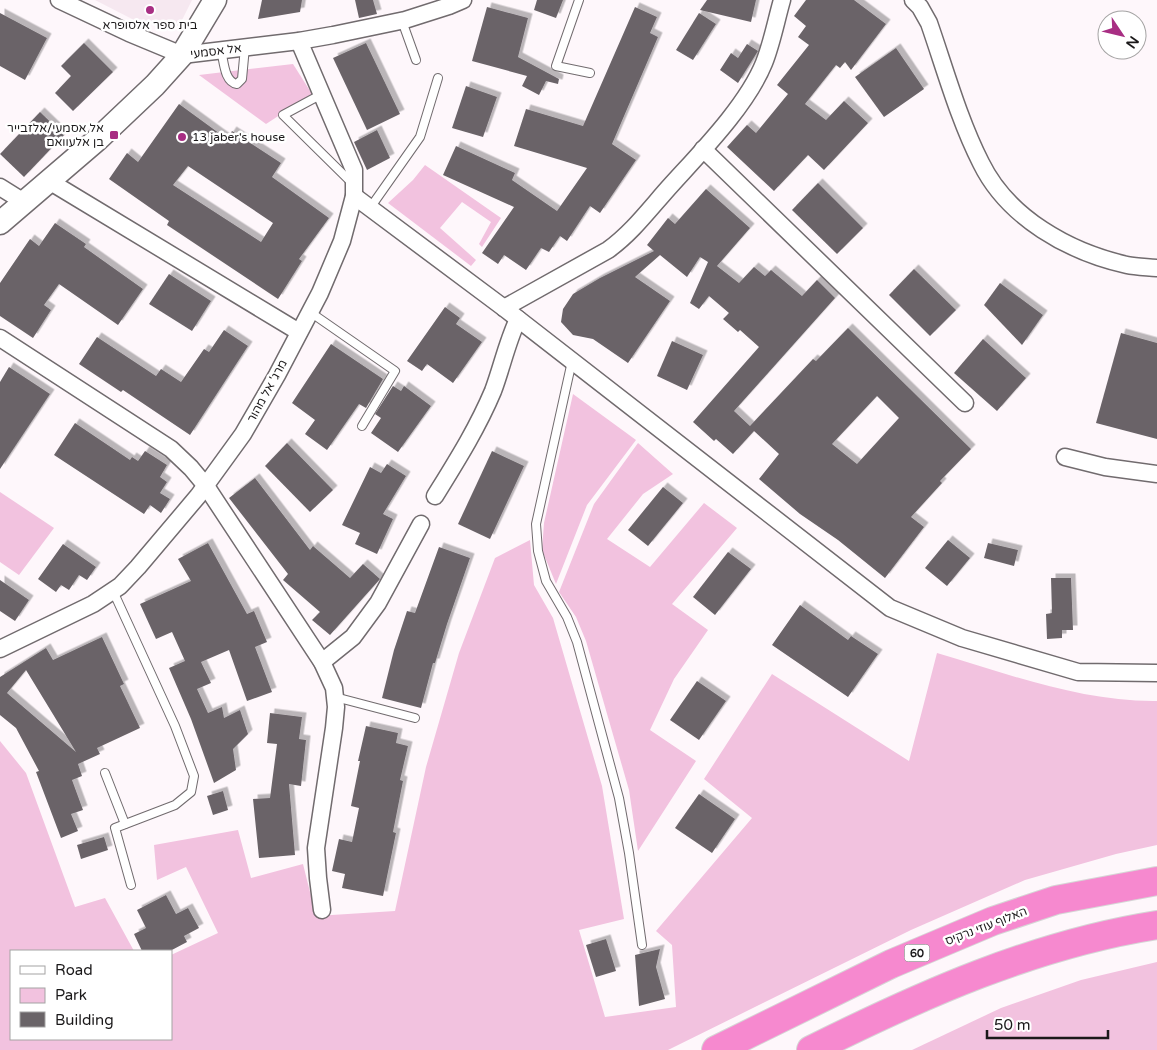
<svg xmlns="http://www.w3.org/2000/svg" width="1157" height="1050" font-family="'Varela Round','Noto Sans Hebrew',sans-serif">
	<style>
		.built { fill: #f6e8f0 }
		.green { fill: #f2c2df }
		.building { fill: #6a6468; fill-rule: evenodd; filter: url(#shadow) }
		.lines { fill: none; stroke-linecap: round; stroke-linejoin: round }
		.lane-casing { stroke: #716b6e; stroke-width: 10 }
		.street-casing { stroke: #716b6e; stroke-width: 19 }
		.secondary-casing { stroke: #716b6e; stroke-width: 25 }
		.highway-casing { stroke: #d6d6d6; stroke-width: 30 }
		.lane { stroke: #fff; stroke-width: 8 }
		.street { stroke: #fff; stroke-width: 16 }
		.secondary { stroke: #fff; stroke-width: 22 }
		.highway { stroke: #f689cf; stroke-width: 28 }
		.poi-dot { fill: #a82e83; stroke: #fff; stroke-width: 2 }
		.labels { text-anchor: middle; stroke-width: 5; stroke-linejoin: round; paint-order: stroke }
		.shield { fill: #fff; stroke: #5f5e5f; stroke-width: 1 }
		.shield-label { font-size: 11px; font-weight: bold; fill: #1b191a }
		.poi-label { font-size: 12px; fill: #1b191a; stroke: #fff }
		.street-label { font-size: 12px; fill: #1b191a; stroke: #fff }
	</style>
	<defs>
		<filter id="shadow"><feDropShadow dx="4.5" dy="-4.5" stdDeviation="0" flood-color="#0004"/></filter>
	</defs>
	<rect width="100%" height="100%" fill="#fef7fb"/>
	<path class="built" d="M95 0H192L179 26 134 20Z"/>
	<g class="green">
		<path d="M293 64 312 94 266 124 199 75Z"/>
		<path d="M425 165 501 218 482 247 479 244 491 222 462 202 440 228 476 260 471 266 388 203 413 180Z"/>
		<path d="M573 394 636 440 587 505 556 584 542 550 544 523Z"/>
		<path d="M638 443 673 474 643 494 607 539 650 567 704 503 737 528 672 604 708 630 674 679 650 730 696 761 638 851 629 790 586 641 576 617 559 592 594 504Z"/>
		<path d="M0 492 54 528 19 575 0 562Z"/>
		<path d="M530 540 534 585 553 618 602 786 624 919 579 930 605 1017 676 1007 672 945 656 931 752 818 704 779 772 674 909 761 937 653C1008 674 1082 702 1157 701V845L1116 854 1025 880 911 930 668 1050H0V741L26 773 75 907 105 898 134 951H11V1039H171V955L218 933 186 867 157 880 154 845 238 830 251 878 303 864 316 916 395 911 426 767 459 653 495 558Z"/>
		<path d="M1157 962V1050H912L1001 1008 1081 980Z"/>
	</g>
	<g class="building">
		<path d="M262 0H302L300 12 258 19Z"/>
		<path d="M355 0H373L377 14 359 18Z"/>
		<path d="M537 0H563L556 18 534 10Z"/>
		<path d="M707 0H756L751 22 700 10Z"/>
		<path d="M806 0H854L886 24 851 70 845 62 840 68 836 65 805 104 826 120 844 101 868 123 824 170 808 155 774 191 727 147 747 125 756 133 788 94 777 85 809 45 798 37 806 26 794 16Z"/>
		<path d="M487 7 528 18 518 57 559 79 558 84 546 81 539 95 522 86 527 76 472 61Z"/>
		<path d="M635 7 657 17 650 33 658 37 612 144 636 160 600 213 590 206 567 241 560 236 549 252 541 248 526 270 504 255 498 264 482 253 514 207 443 175 456 146 515 173 512 180 557 211 587 168 514 146 526 109 583 126Z"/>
		<path d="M0 13 47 38 25 80 0 66Z"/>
		<path d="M699 13 716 24 693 60 676 50Z"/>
		<path d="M84 43 113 72 73 111 55 93 71 76 61 66Z"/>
		<path d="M366 43 400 114 367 130 333 58Z"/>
		<path d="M747 44 758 51 738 83 720 70 731 53 738 58Z"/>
		<path d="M896 48 924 89 884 117 855 77Z"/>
		<path d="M466 86 497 97 483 137 452 128Z"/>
		<path d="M179 104 227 139 232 131 281 163 272 177 329 218 299 259 302 261 278 299 167 225 169 221 109 179 127 153 138 162ZM188 166 273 223 261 242 173 185Z"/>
		<path d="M40 112 64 135 24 177 0 154Z"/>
		<path d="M377 130 390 158 367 170 354 142Z"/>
		<path d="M818 183 863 228 837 254 792 210Z"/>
		<path d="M706 189 750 228 717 266 739 283 754 267 765 276 771 270 802 296 817 280 835 298 734 411 750 426 813 359 816 361 848 328 971 449 940 481 942 483 911 517 924 527 885 578 838 540 800 514 759 479 779 454 754 431 733 454 716 439 714 441 693 422 759 347 740 330 738 332 723 319 729 313 709 296 699 309 690 303 708 262 700 257 687 277 660 255 635 277 670 301 628 363 593 339 573 335 561 322 563 309 573 294 600 278 654 251 647 245 668 218 675 224ZM877 396 899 418 857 464 832 444Z"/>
		<path d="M55 223 86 244 84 247 143 289 118 325 59 284 44 305 51 310 33 338 0 316V283L30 239 39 246Z"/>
		<path d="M914 269 956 310 930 336 889 295Z"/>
		<path d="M169 274 211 301 192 331 149 304Z"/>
		<path d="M1000 283 1043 315 1022 345 984 305Z"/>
		<path d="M445 307 460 318 456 324 482 342 453 383 427 364 422 371 407 361Z"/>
		<path d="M224 330 248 346 190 435 123 390 121 392 79 364 97 337 156 376 161 369 181 382 204 349 209 352Z"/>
		<path d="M1121 333 1157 343V439L1096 423Z"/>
		<path d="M983 339 1026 378 997 411 954 373Z"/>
		<path d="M672 341 703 355 687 390 657 376Z"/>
		<path d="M331 344 383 379 366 408 359 404 327 450 305 434 315 420 292 403Z"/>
		<path d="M9 367 50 394 0 469V382Z"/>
		<path d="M393 386 401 391 404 386 431 406 398 452 371 433 381 418 375 414Z"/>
		<path d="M75 423 130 460 132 457 138 461 145 451 167 465 160 477 167 482 160 493 170 499 161 513 150 505 144 514 54 455Z"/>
		<path d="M287 443 333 490 310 512 265 466Z"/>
		<path d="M492 451 524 466 490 539 458 524Z"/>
		<path d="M387 464 406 476 383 514 393 519 377 554 355 544 360 533 342 525 370 467 381 473Z"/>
		<path d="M255 478 310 550 313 546 350 578 363 564 380 579 330 635 312 620 320 612 283 580 288 574 229 498Z"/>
		<path d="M663 487 683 503 648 546 628 530Z"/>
		<path d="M948 540 970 558 947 586 925 568Z"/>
		<path d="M208 543 247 614 254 611 267 642 255 647 272 692 247 701 229 650 201 662 211 683 197 689 208 713 222 707 224 718 240 710 248 734 233 749 236 770 214 783 191 719 169 668 185 661 172 632 156 639 140 604 191 581 178 559Z"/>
		<path d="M988 543 1018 550 1014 566 984 558Z"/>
		<path d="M63 544 96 567 87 580 79 575 69 590 61 585 56 592 38 579Z"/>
		<path d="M439 547 470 558 447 624 435 663H433L421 708 382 698 394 650 407 611 415 613Z"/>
		<path d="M728 552 751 569 715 615 693 597Z"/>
		<path d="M1051 578H1071L1073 630H1062V638L1047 639 1046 614 1052 613Z"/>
		<path d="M0 580 29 600 15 621 0 611Z"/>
		<path d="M800 605 848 640 851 636 878 654 848 697 772 645Z"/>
		<path d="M102 637 124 684 120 686 140 728 97 748 100 754 78 764 82 776 72 780 83 810 71 814 78 831 61 838 36 772 39 771 16 728 0 715V677L46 648 53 660ZM26 670 76 752 7 693Z"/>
		<path d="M697 681 726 701 699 740 670 720Z"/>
		<path d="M270 713 302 717 299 739 306 740 301 786 289 784 295 855 259 858 253 799 270 798 277 744 267 743Z"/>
		<path d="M366 726 398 733 396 743 408 746 400 780 403 781 393 832 396 833 383 896 342 888 345 874 332 871 339 839 352 842 359 808 351 806 360 761H358Z"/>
		<path d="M223 791 228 810 213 815 207 796Z"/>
		<path d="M699 794 735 819 712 853 675 828Z"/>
		<path d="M104 837 108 850 81 859 77 845Z"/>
		<path d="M166 895 176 914 188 908 199 928 184 936 187 942 170 951H142L134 934 146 928 137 910Z"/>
		<path d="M606 939 616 971 596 977 586 945Z"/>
		<path d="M660 949 656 967 665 999 639 1006 635 955Z"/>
	</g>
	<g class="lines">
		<defs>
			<g id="lane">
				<path d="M579 0 556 66 590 73"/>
				<path d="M402 21 416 60"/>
				<path d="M221 50C224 61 224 82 237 84L242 79 245 47"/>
				<path d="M322 94 283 115 352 183"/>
				<path d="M370 208 420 137 438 78"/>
				<path d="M310 312 395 371 362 426"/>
				<path d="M572 361 536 524 538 551 546 581 567 617 577 642 619 798 629 853 642 945"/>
				<path d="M113 591 175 726 194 776 191 792 175 805 115 828 131 885"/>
				<path d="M335 697 415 718"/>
				<path d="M105 773 125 824"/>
			</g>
			<g id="street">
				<path d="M59 0 129 33 182 55 299 41 333 35 405 20 449 6 463 0"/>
				<path d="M913 0 920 7 929 23C945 69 959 120 981 163 1008 218 1069 252 1127 265 1136 267 1147 267 1157 268"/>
				<path d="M703 149 965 403"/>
				<path d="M49 181 299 332"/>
				<path d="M0 187 24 202"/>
				<path d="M354 196 504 308 890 608 962 638 1078 672 1157 673"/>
				<path d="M504 308 608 250C633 232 651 207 672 184 702 151 747 105 764 63 772 43 776 21 782 0"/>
				<path d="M0 338 171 449 191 468 206 486 322 662 334 688 336 707 334 728 316 848 318 878 322 910"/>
				<path d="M1065 457 1105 467 1157 474"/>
				<path d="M435 496C456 462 477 429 493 391 502 367 507 342 518 319"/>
				<path d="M0 649 93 604 120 586 138 567 198 496 243 434 277 375 320 293 342 241 354 196V170L299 41"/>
				<path d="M322 662 353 637 378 603 421 524"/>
			</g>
			<path id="secondary" d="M0 223 98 139 155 85 182 55 215 0"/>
			<g id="highway">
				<path d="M716 1050 891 964 993 921 1056 900 1157 881"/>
				<path d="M811 1050C921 995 1035 944 1157 925"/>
			</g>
		</defs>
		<use href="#lane" class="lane-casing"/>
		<use href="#street" class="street-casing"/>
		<use href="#secondary" class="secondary-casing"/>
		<use href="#highway" class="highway-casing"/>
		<use href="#lane" class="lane"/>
		<use href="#street" class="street"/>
		<use href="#secondary" class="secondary"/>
		<use href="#highway" class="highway"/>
	</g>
	<g class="poi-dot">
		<circle cx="150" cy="10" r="5"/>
		<rect x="109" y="130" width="10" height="10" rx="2.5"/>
		<circle cx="182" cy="137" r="5"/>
	</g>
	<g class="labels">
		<rect class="shield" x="904.5" y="944.5" width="25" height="17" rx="4"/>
		<g class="shield-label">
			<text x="917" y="957">60</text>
		</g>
		<g class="poi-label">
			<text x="150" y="29">בית ספר אלסופרא</text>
			<text x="104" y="132" text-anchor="end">אל אסמעי/אלזבייר<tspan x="104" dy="14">בן אלעוואם</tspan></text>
			<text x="192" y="141" text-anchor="start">13 jaber's house</text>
		</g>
		<g class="street-label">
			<text transform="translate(216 51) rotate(-7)" y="4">אל אסמעי</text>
			<text transform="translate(267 391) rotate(-61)" y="4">מרג' אל מהור</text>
			<text transform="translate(986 926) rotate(-21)" y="4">האלוף עוזי נרקיס</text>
		</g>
	</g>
	<rect x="10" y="950" width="162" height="90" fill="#ffffff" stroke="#a4a3a3"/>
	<rect x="20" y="966" width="25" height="8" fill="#ffffff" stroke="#a4a3a3"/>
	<text x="55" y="975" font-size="15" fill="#1b191a">Road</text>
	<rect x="20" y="988" width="25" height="15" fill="#f2c2df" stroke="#a4a3a3"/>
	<text x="55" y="1000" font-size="15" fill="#1b191a">Park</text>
	<rect x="20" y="1012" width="25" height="15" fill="#6a6468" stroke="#a4a3a3"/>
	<text x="55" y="1025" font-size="15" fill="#1b191a">Building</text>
	<g transform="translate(1122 35) rotate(125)"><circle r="24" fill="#ffffff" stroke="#a4a3a3"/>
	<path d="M0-4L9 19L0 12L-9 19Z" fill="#a82e83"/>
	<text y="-8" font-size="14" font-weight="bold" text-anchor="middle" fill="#1b191a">N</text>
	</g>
	<path d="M987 1030v8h121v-8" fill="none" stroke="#1b191a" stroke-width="2.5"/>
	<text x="994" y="1030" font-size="15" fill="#1b191a" stroke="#ffffff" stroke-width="4" paint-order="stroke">50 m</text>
</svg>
